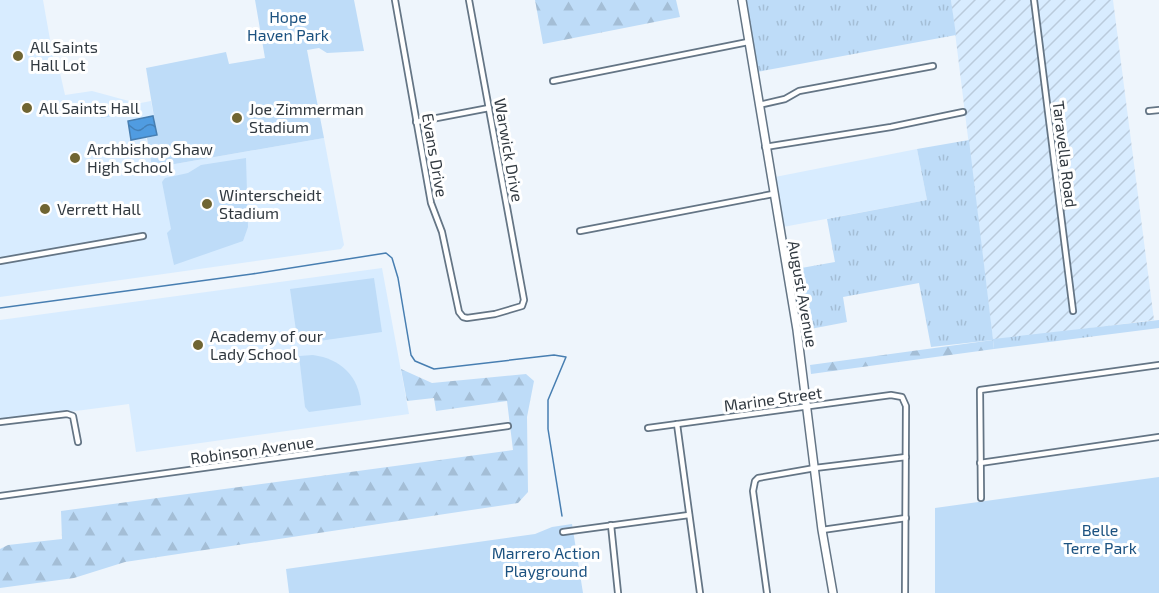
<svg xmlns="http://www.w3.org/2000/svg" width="1159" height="593" font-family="'Exo 2',sans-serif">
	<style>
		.built { fill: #d8ecff }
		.industrial { fill: url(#industrial-furrows) }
		.grass { fill: url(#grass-tufts) }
		.forest { fill: url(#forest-firs) }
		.green { fill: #bedcf8 }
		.water { fill: url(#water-waves); stroke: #477eb1; stroke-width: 1.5 }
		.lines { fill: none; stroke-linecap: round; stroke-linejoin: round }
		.stream { stroke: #477eb1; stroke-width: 1.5 }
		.street-casing { stroke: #647585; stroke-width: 8 }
		.secondary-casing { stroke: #647585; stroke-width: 10 }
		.street { stroke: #fff; stroke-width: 4.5 }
		.secondary { stroke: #fff; stroke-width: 7 }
		.poi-dot { fill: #706532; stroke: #fff; stroke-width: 2 }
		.labels { text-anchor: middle; stroke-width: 6; stroke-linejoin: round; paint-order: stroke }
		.park-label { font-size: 16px; fill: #1c5280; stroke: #fff }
		.poi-label { font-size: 16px; fill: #313940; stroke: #fff; text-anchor: start }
		.street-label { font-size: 16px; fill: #313940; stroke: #fff }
	</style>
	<defs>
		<pattern id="industrial-furrows" width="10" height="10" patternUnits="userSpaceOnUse" patternTransform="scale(1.5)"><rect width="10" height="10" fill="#d8ecff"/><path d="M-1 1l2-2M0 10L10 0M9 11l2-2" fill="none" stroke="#bacbdc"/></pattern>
		<pattern id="grass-tufts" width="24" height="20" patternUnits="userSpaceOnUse" patternTransform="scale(1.5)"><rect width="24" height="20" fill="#bedcf8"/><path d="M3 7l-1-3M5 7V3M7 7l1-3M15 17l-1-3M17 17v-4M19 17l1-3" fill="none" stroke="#a4bed6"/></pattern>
		<pattern id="forest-firs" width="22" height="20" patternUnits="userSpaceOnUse" patternTransform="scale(1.5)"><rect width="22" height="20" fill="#bedcf8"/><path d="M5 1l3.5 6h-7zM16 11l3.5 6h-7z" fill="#a4bed6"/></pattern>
		<pattern id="water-waves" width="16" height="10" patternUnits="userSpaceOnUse" patternTransform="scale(1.5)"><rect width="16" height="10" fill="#509ce1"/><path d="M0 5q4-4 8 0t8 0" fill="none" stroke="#4380b8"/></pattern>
	</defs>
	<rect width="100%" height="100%" fill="#eef5fc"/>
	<g class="built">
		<path d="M0 0H43L54 62 58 64 65 95 92 91 129 101 130 105 151 101 157 135 146 138 152 168 324 138 344 245 341 249 0 297Z"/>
		<path d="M917 149 927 200 783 227 775 177Z"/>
		<path d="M382 268 409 414 136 452 129 404 0 421V320Z"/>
	</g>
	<path class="industrial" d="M951 0H1113L1154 320 993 340Z"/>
	<g class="grass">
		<path d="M745 0H951L956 35 757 72Z"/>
		<path d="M969 140 993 339 1159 320V328L994 349 993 340 931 347 919 283 843 297 847 322 805 330 799 295 790 270 835 262 827 219 927 200 917 149Z"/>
	</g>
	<g class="forest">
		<path d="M535 0H676L680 17 543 44Z"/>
		<path d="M993 340 994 349 811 374 810 365Z"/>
		<path d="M401 369 432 383 526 374 534 381 527 417 528 492 518 503 125 562 74 578 0 588V549L8 545 62 539 61 511 513 450 507 401 436 411 434 398 407 401Z"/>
	</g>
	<g class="green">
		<path d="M255 0H354L364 51 327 53 319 48 307 50 324 138 152 168 147 138 157 135 146 68 226 52 229 64 265 58Z"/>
		<path d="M119 103 121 115 101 118 99 106Z"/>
		<path d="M246 158 248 227 243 241 174 265 167 233 171 229 162 182 165 178 188 173 201 165Z"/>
		<path d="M374 278 382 332 298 344 290 289Z"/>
		<path d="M313 355C341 359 359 376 361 405L309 412 305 407 299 356Z"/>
		<path d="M1159 477V593H935V508Z"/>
		<path d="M572 524 583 593H289L286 569 535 534 552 527Z"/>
	</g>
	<path class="water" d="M153 116 157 135 131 140 128 121Z"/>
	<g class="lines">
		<path class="stream" d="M0 308 252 274 386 253 392 258 398 278 411 355 415 361 434 369 554 355 566 357 548 400V429L562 516"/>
		<defs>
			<g id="street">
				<path d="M395 0 431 203 442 232 459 312 463 317 467 318 495 314 522 306 524 300 469 0"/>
				<path d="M1034 0 1073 311"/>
				<path d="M553 81 748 42"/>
				<path d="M759 105 785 99 799 91 933 66"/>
				<path d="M1149 111 1159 110"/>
				<path d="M416 122 489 108"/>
				<path d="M765 147 891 127 963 112"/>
				<path d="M580 231 773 194"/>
				<path d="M0 261 143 236"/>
				<path d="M0 422 67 414 73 416 78 442"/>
				<path d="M677 424 700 593"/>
				<path d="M648 428 891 395 902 397 906 406 905 593"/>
				<path d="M980 463 1159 437"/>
				<path d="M0 496 508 426"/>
				<path d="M981 498 980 390 1159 365"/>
				<path d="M611 525 618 593"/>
				<path d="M822 530 906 518"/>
				<path d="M563 532 689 515"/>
				<path d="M767 593 753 491 755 481 758 478 815 468 906 457"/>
			</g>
			<path id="secondary" d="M742 0 797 330 822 530 833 593"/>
		</defs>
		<use href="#street" class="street-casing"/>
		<use href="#secondary" class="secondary-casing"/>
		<use href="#street" class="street"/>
		<use href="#secondary" class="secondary"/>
	</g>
	<g class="poi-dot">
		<circle cx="18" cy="56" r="6"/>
		<circle cx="27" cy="108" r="6"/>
		<circle cx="237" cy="118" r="6"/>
		<circle cx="75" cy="158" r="6"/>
		<circle cx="207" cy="204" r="6"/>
		<circle cx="45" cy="209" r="6"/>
		<circle cx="198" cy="345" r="6"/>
	</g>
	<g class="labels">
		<g class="park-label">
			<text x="288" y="23">Hope<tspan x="288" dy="18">Haven Park</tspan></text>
			<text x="1100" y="536">Belle<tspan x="1100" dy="18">Terre Park</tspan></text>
			<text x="546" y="559">Marrero Action<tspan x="546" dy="18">Playground</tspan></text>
		</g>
		<g class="poi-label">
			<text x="30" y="53">All Saints<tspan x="30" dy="18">Hall Lot</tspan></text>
			<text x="39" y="114">All Saints Hall</text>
			<text x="249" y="115">Joe Zimmerman<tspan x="249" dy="18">Stadium</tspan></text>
			<text x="87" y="155">Archbishop Shaw<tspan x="87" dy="18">High School</tspan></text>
			<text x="219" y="201">Winterscheidt<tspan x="219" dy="18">Stadium</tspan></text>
			<text x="57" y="215">Verrett Hall</text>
			<text x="210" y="342">Academy of our<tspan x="210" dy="18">Lady School</tspan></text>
		</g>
		<g class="street-label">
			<text transform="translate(509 150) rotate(80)" y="6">Warwick Drive</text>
			<text transform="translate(1065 154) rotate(83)" y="6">Taravella Road</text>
			<text transform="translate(435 155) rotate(80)" y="6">Evans Drive</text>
			<text transform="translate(803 294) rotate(80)" y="6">August Avenue</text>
			<text transform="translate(773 399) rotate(-8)" y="6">Marine Street</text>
			<text transform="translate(252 450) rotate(-8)" y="6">Robinson Avenue</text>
		</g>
	</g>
</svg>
